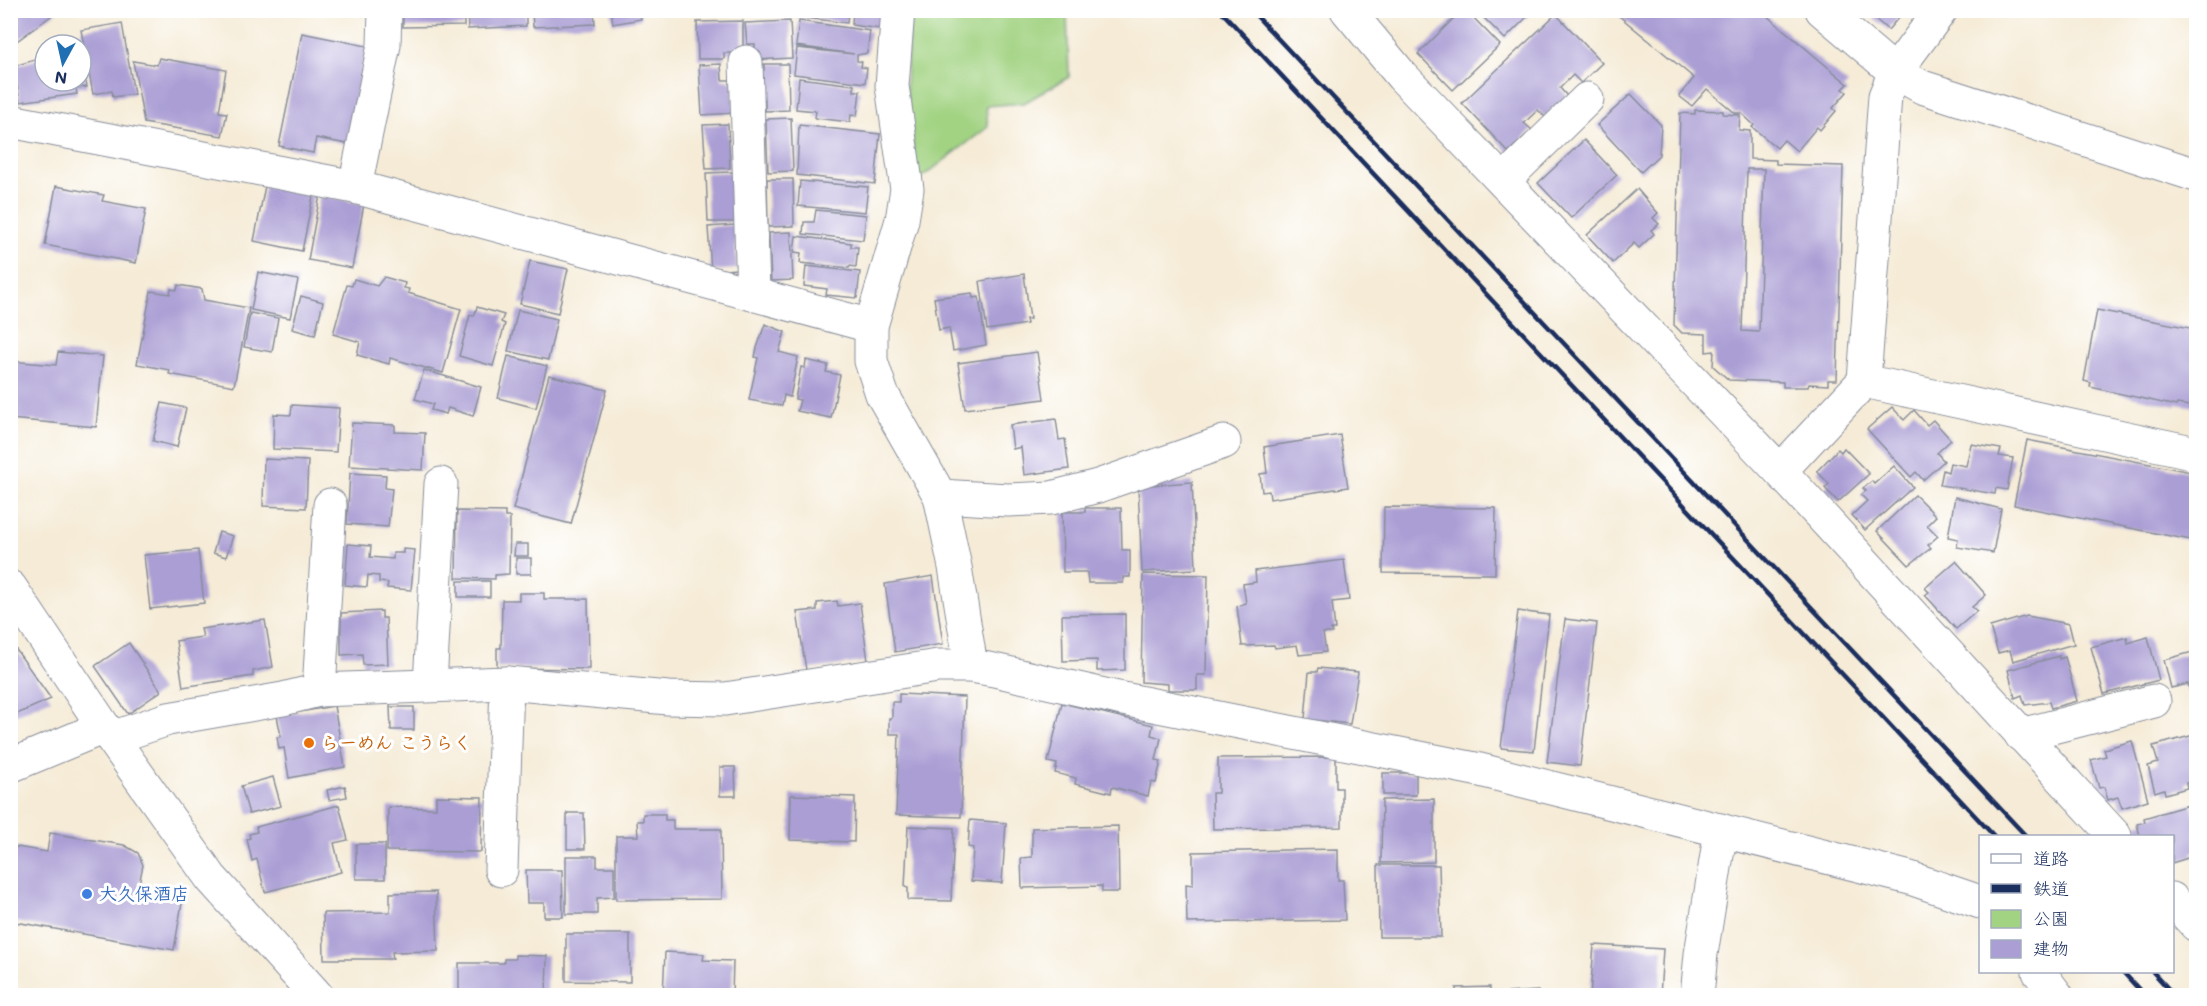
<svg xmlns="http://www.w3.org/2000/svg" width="2207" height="1006" font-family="Mali,'Klee One',sans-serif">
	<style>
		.green { fill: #a2d382; stroke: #5e8170; stroke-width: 1.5 }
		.building { fill: #aa9ed4; fill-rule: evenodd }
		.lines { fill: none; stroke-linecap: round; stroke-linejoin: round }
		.minor-casing { stroke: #888d9a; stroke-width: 35 }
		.minor { stroke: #fff; stroke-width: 33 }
		.rail { stroke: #1b2f5e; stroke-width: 4.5 }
		.food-dot { fill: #e8710a; stroke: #fff; stroke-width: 2 }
		.shop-dot { fill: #3f7fe0; stroke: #fff; stroke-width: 2 }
		.labels { text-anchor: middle; stroke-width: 6; stroke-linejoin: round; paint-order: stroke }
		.food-label { font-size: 18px; font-weight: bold; fill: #c56008; stroke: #fff; text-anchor: start }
		.shop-label { font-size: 18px; font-weight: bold; fill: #366cbe; stroke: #fff; text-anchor: start }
	</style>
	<rect width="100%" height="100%" fill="#fff"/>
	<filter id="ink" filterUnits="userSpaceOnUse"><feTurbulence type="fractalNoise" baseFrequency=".0167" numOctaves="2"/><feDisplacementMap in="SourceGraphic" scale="12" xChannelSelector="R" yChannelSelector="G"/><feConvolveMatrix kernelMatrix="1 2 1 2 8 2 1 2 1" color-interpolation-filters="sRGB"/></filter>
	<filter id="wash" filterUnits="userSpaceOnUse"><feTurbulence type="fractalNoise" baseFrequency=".008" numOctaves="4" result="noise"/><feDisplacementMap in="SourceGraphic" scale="24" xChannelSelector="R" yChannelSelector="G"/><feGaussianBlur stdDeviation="1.35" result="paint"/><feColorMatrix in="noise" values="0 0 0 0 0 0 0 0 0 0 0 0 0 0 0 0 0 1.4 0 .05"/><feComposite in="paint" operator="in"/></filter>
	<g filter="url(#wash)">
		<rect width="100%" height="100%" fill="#f5ebd6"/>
		<path class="green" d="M910 11H1067L1069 77 1024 103 986 106 988 127 917 181 906 86Z"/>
		<g id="blocks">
			<g class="building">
				<path d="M10 10H59L10 46Z"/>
				<path d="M403 10H464V26L403 27Z"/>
				<path d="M467 10H526V26L468 29Z"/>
				<path d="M532 10H594L595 24 533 27Z"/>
				<path d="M611 10H640L641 19 613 24Z"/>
				<path d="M791 10H848L847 23 790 16Z"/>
				<path d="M853 10H883L880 29 852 25Z"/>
				<path d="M1462 10H1466L1500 45 1453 90 1418 54Z"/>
				<path d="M1476 10H1534L1505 39Z"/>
				<path d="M1612 10H1760L1848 84 1843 89 1847 92 1833 108 1836 111 1820 130 1817 127 1797 151 1784 140 1777 148 1752 127 1754 125 1741 113H1735L1707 89 1692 106 1679 96 1694 78Z"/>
				<path d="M1865 10H1905L1888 30Z"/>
				<path d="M1556 14 1602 63 1581 83 1573 75 1560 88 1567 96 1545 117 1538 110 1524 123 1532 130 1508 152 1462 103Z"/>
				<path d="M743 21V53H724V59H698L697 22Z"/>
				<path d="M790 21 792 58 755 60V44H747L745 23Z"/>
				<path d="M799 21 870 31 867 53 857 55V61L862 62 861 67 867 68 865 83 794 74 797 48 854 54 796 46Z"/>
				<path d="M122 23 134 94 113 97 112 91 93 94 81 30Z"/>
				<path d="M302 33 367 46 347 144 316 138 313 153 279 146Z"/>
				<path d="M81 55 87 87 76 88 77 94 20 102 14 66 45 57V81H81Z"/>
				<path d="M159 58 226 70 219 112 227 113 222 136 144 123 133 61 157 65Z"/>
				<path d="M721 64 722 80H733L735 113 702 115 699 65Z"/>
				<path d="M764 64H788L789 110 765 111V99H760L759 70H764Z"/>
				<path d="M799 78 854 85V91H860L857 116 851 115 850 122 815 118 816 111 796 109Z"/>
				<path d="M1631 94 1661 125 1659 155 1641 172 1597 125Z"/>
				<path d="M1695 110 1723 111V114L1740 115 1739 130 1750 131V159L1776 160V164L1843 166 1837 380H1828V385L1809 384 1808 387H1783V382L1729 380 1713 366 1714 351 1706 352V334L1682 333 1674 325 1680 113 1695 114ZM1747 169H1764L1759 332 1742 331Z"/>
				<path d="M791 118 793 171 768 172 766 119Z"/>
				<path d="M728 124 730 168 706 169 703 125Z"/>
				<path d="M799 125 880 134 875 184 797 175Z"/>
				<path d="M1584 140 1617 175 1571 218 1538 183Z"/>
				<path d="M733 172 737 222H708L706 173Z"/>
				<path d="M767 179H793L794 226 768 227Z"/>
				<path d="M800 181 868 187 865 212 798 206Z"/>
				<path d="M56 186 104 195 102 201 146 209 136 263 45 245Z"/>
				<path d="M265 186 313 196 302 251 254 241Z"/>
				<path d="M1637 189 1658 213 1653 218 1659 224 1651 230 1654 234 1639 248 1634 243 1613 263 1587 235Z"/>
				<path d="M320 195 364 204 352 268 308 260Z"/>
				<path d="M816 210 866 215 863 240 803 234 804 222H814Z"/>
				<path d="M735 225 737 269 711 271 708 227Z"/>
				<path d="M791 232 793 280 771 281 769 233Z"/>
				<path d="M796 236 851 243V247H858L856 267 850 266 849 268 800 263 801 253 794 252Z"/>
				<path d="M530 261 568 269 558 313 520 304Z"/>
				<path d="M806 266 860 272 857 298 826 295 827 289 804 286Z"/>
				<path d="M258 272 298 280 290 318 251 310Z"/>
				<path d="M1024 274 1030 319H1026L1027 324 987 330 980 281Z"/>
				<path d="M384 277 405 283 404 288 409 289 408 293 461 309 443 373 390 358 389 364 357 355 360 342 333 334 347 285 352 286 354 279 377 286Z"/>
				<path d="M178 285 202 289 204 300 249 308 234 386 169 374 170 370 137 364 151 291 170 294 171 289 177 290Z"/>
				<path d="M972 293 973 298 979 297 986 345 953 351 949 328 939 330 934 298Z"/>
				<path d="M301 296 323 302 315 335 292 329Z"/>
				<path d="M477 307 504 315 501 322 505 324 493 366 459 356 470 315 474 316Z"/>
				<path d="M518 310 557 319 548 360 508 351Z"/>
				<path d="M2097 310 2196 329V407L2177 404 2176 406 2090 387 2091 383 2084 381Z"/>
				<path d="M250 313 278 318 272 352 244 347Z"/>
				<path d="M765 324 785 332 779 352 798 357 790 397 784 395 782 406 749 400 758 358 755 357 757 348Z"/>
				<path d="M58 352 103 356 96 427 10 419V361L56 365Z"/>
				<path d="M1037 352 1044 399 965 409 958 363Z"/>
				<path d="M508 356 547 366 536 408 498 398Z"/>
				<path d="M806 360 828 365 826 372 840 375 831 418 797 411 800 400 795 399 801 367 805 368Z"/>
				<path d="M424 370 481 387 473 416 448 408 446 414 431 410 433 404 415 399Z"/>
				<path d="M549 375 607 390 571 524 513 509Z"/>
				<path d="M162 403 186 408 177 447 153 441Z"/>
				<path d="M292 405 339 408 336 452 273 449 274 414 291 415Z"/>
				<path d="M1892 407 1904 420 1914 410 1927 425 1933 420 1951 440 1937 453 1944 461 1923 480 1916 472 1911 477 1867 429Z"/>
				<path d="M1056 419 1059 440 1065 439 1069 469 1024 475 1021 447 1013 449 1010 425Z"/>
				<path d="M352 423 395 425V432L425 433 423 470 349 466Z"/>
				<path d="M1340 435 1348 487 1270 499 1269 491 1262 492 1260 474 1267 473 1264 447Z"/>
				<path d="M2027 440 2196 473V541L2014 505Z"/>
				<path d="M1971 444 2001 449 1999 456 2013 458 2007 490 1996 488 1995 494 1940 485 1943 470 1948 472 1950 463 1966 466Z"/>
				<path d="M1844 448 1869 474 1838 502 1825 488 1829 484 1817 471 1838 449 1841 452Z"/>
				<path d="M264 459 308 461 306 508 263 506Z"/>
				<path d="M1894 466 1913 487 1865 530 1852 515 1867 501 1861 495 1866 491 1863 488 1872 481 1874 484Z"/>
				<path d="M350 473 386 475 385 488 392 489 388 527 347 524Z"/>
				<path d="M1192 482 1196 569 1142 572 1138 486Z"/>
				<path d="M1915 495 1936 516 1927 525 1938 536 1928 545 1931 548 1909 565 1877 531Z"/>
				<path d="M1955 497 2001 509 1993 553 1957 547 1958 539 1948 537Z"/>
				<path d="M1384 507 1496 508 1495 574 1383 573Z"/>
				<path d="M1085 508H1121L1122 550H1130V577H1123V583H1088L1087 572H1063L1062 512H1085Z"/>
				<path d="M457 511 505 512V517H510L509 574 495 575V579L456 578Z"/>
				<path d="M219 532 233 536 226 557 213 553Z"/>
				<path d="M348 544 371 546 370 557 393 559V553H403V549L415 550 411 590 387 588 388 583 379 582V576L368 575 367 587 345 585Z"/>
				<path d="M515 544H528V556H514Z"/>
				<path d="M198 550 204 603 150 609 144 555Z"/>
				<rect x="516" y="558" width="15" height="16"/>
				<path d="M1344 560 1349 600 1332 602 1335 629H1331L1332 633H1323L1326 652 1299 655 1297 645 1275 648 1274 645 1242 646 1237 606 1246 603 1243 584 1256 582 1255 571Z"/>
				<path d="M1956 561 1986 595 1972 607 1977 611 1956 629 1925 595 1929 592 1925 588Z"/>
				<path d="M1143 574 1208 575 1206 675H1197V690H1168V684L1141 682Z"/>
				<path d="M933 576 943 644 895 652 885 584Z"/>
				<rect x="458" y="581" width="32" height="16"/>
				<path d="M519 593H544V599H588L589 669 497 668V648H501L502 600H519Z"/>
				<path d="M837 601 838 606 860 603 868 661 806 670 797 612 817 610V603Z"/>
				<path d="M382 611V618H386L388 664 363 665 362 654 341 655V613Z"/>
				<path d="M1518 611 1549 615 1534 751 1501 748Z"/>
				<path d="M1125 614V670L1097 671V660L1063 661 1062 615Z"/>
				<path d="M2027 616 2069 624 2074 644 2013 661 2010 650 1998 653 1990 627Z"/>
				<path d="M1565 619 1597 623 1580 766 1547 762Z"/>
				<path d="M265 620 273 667 253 671V676L183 687 176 641 203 637 201 629Z"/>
				<path d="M2127 637 2128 643 2148 637 2159 680 2104 694 2091 647Z"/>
				<path d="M10 641 51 699 10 717Z"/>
				<path d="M129 643 161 691 128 714 95 666Z"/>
				<path d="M2196 651V691L2190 693 2188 684 2171 688 2164 660Z"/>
				<path d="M2059 656V659L2065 657 2077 701 2051 708 2049 702 2025 705 2022 695 2015 698 2008 670Z"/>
				<path d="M1318 668 1358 672 1350 724 1305 719 1309 672H1317Z"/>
				<path d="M899 694 965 697 961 817 896 815 899 734H889V718H892V702H899Z"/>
				<path d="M1062 703 1153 725 1151 735 1161 738 1156 760 1161 761 1156 783 1151 782 1148 796 1112 787 1111 793 1075 784 1076 778 1055 773 1057 764 1048 762Z"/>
				<path d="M334 706 345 767 289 778 284 748 279 749 277 737 281 736 277 716Z"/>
				<path d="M390 707H414V730H391Z"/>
				<path d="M2194 735 2196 780 2186 783 2187 788 2165 794 2164 789 2155 792 2148 766 2158 763 2153 746Z"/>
				<path d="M2132 741 2148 800 2122 808 2118 797 2108 800 2104 787 2099 788 2091 760 2106 756 2104 749Z"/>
				<path d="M1336 757V788H1342V827L1213 829 1212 793H1218V758Z"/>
				<path d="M720 767H735L736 796H720Z"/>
				<rect x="1383" y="773" width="33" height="22"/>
				<path d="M273 777 281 806 249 814 241 786Z"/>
				<path d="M345 786 347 797 329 800 327 790Z"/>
				<path d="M791 795 855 797 854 842 790 840Z"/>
				<path d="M436 796 482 797 481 852 387 851 388 807 436 808Z"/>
				<path d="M1434 799V862L1381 863 1382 800Z"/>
				<path d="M2192 804 2196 819V851L2192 852 2194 856 2172 863V836H2140L2137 824 2145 822 2144 818Z"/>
				<path d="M339 805 348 840 334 843 341 872 265 892 257 859 252 861 247 839 250 838 249 834 257 832 256 827Z"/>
				<path d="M567 813H584L585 849H567Z"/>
				<path d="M643 814H665V820H673V829H721L722 899 616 900V836H638L637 821H643Z"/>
				<path d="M970 820 1006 823 1002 883 971 881 973 848 968 847Z"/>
				<path d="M908 826 954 828 951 901 908 900V888L905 887Z"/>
				<path d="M1118 826 1119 892H1102V886L1022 888 1021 858 1032 857V828Z"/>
				<path d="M50 833 124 845 138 853 143 865 139 884 147 885 146 890 183 897 174 950 10 921V846L47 852Z"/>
				<rect x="356" y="844" width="29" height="35"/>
				<path d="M1338 849V880H1343L1345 920 1187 923 1186 884 1193 885V852Z"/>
				<path d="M566 856H597V867H614V897L597 898V914H566Z"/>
				<path d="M1378 865H1439L1441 937H1379Z"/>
				<path d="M526 870H562L563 917H544V903H527Z"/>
				<path d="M436 892 438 951 392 952 393 959H324L323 913 390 912V893Z"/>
				<path d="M566 934H630V982L566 981Z"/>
				<path d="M1594 945 1663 949 1660 996H1590Z"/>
				<path d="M665 952 704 954 703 960 733 961 732 996H663Z"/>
				<path d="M515 955 547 956 546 996H459V963H504V959H515Z"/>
				<path d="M1490 987V994L1538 991V996H1456V988Z"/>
			</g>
		</g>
	</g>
	<g filter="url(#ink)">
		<use href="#blocks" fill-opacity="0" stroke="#888d9a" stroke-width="1.5"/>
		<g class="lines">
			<defs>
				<g id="minor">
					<path d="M898 10 892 86 907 189 902 220 871 326V361L882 394 940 496 955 567 971 666"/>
					<path d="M1347 10 1402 76 1780 471 2115 836"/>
					<path d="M1822 10 1895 72 1922 87 2196 175"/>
					<path d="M746 62 753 294"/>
					<path d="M10 121 355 187 871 326"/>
					<path d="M1503 181 1587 99"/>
					<path d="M355 187 384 45 385 10"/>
					<path d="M1864 381 2196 453"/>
					<path d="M1780 471 1864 381 1885 96 1895 72 1941 10"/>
					<path d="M940 496 1008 500 1051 498 1098 486 1224 442"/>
					<path d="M10 587 104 727 211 878 317 996"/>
					<path d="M430 684 441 484"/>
					<path d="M319 690 330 505"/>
					<path d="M2021 735 2154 701"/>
					<path d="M112 738 168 719 283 699 319 690 507 683 668 698 725 699 938 666H971L994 670 1118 698 1480 770 1910 878 1980 902"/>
					<path d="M10 766 104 727"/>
					<path d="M501 870 507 683"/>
					<path d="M2172 899 2196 925"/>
					<path d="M2039 972 2057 996"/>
					<path d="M1697 996 1701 954 1721 830"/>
				</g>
			</defs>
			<use href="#minor" class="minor-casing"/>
			<use href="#minor" class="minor"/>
			<g class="rail">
				<path d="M1220 10 1994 836"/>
				<path d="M1251 10 2026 836"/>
				<path d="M2123 972 2145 996"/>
				<path d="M2153 972 2175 996"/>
			</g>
		</g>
	</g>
	<circle class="food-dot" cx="309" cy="743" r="6"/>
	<circle class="shop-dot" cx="87" cy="894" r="6"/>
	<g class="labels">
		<g class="food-label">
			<text x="321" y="749">らーめん こうらく</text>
		</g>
		<g class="shop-label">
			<text x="99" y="900">大久保酒店</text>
		</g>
	</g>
	<rect width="2207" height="1006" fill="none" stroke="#fff" stroke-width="36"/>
	<rect x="1979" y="835" width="195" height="138" fill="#ffffff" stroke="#a4acbf" stroke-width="1.5"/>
	<rect x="1991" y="854" width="30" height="9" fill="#ffffff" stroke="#a4acbf" stroke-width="1.5"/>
	<text x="2033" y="865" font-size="18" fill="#1b2f5e">道路</text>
	<rect x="1991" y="884" width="30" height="9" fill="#1b2f5e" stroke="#a4acbf" stroke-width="1.5"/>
	<text x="2033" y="895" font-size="18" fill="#1b2f5e">鉄道</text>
	<rect x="1991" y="910" width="30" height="18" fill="#a2d382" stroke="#a4acbf" stroke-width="1.5"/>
	<text x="2033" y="925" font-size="18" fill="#1b2f5e">公園</text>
	<rect x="1991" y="940" width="30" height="18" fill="#aa9ed4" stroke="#a4acbf" stroke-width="1.5"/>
	<text x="2033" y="955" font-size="18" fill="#1b2f5e">建物</text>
	<g transform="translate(63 63) rotate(188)"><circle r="28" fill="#ffffff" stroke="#a4acbf" stroke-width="1.5"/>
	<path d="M0-4.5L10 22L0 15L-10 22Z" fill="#1f6fb2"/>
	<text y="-9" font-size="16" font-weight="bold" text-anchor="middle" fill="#1b2f5e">N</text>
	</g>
</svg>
